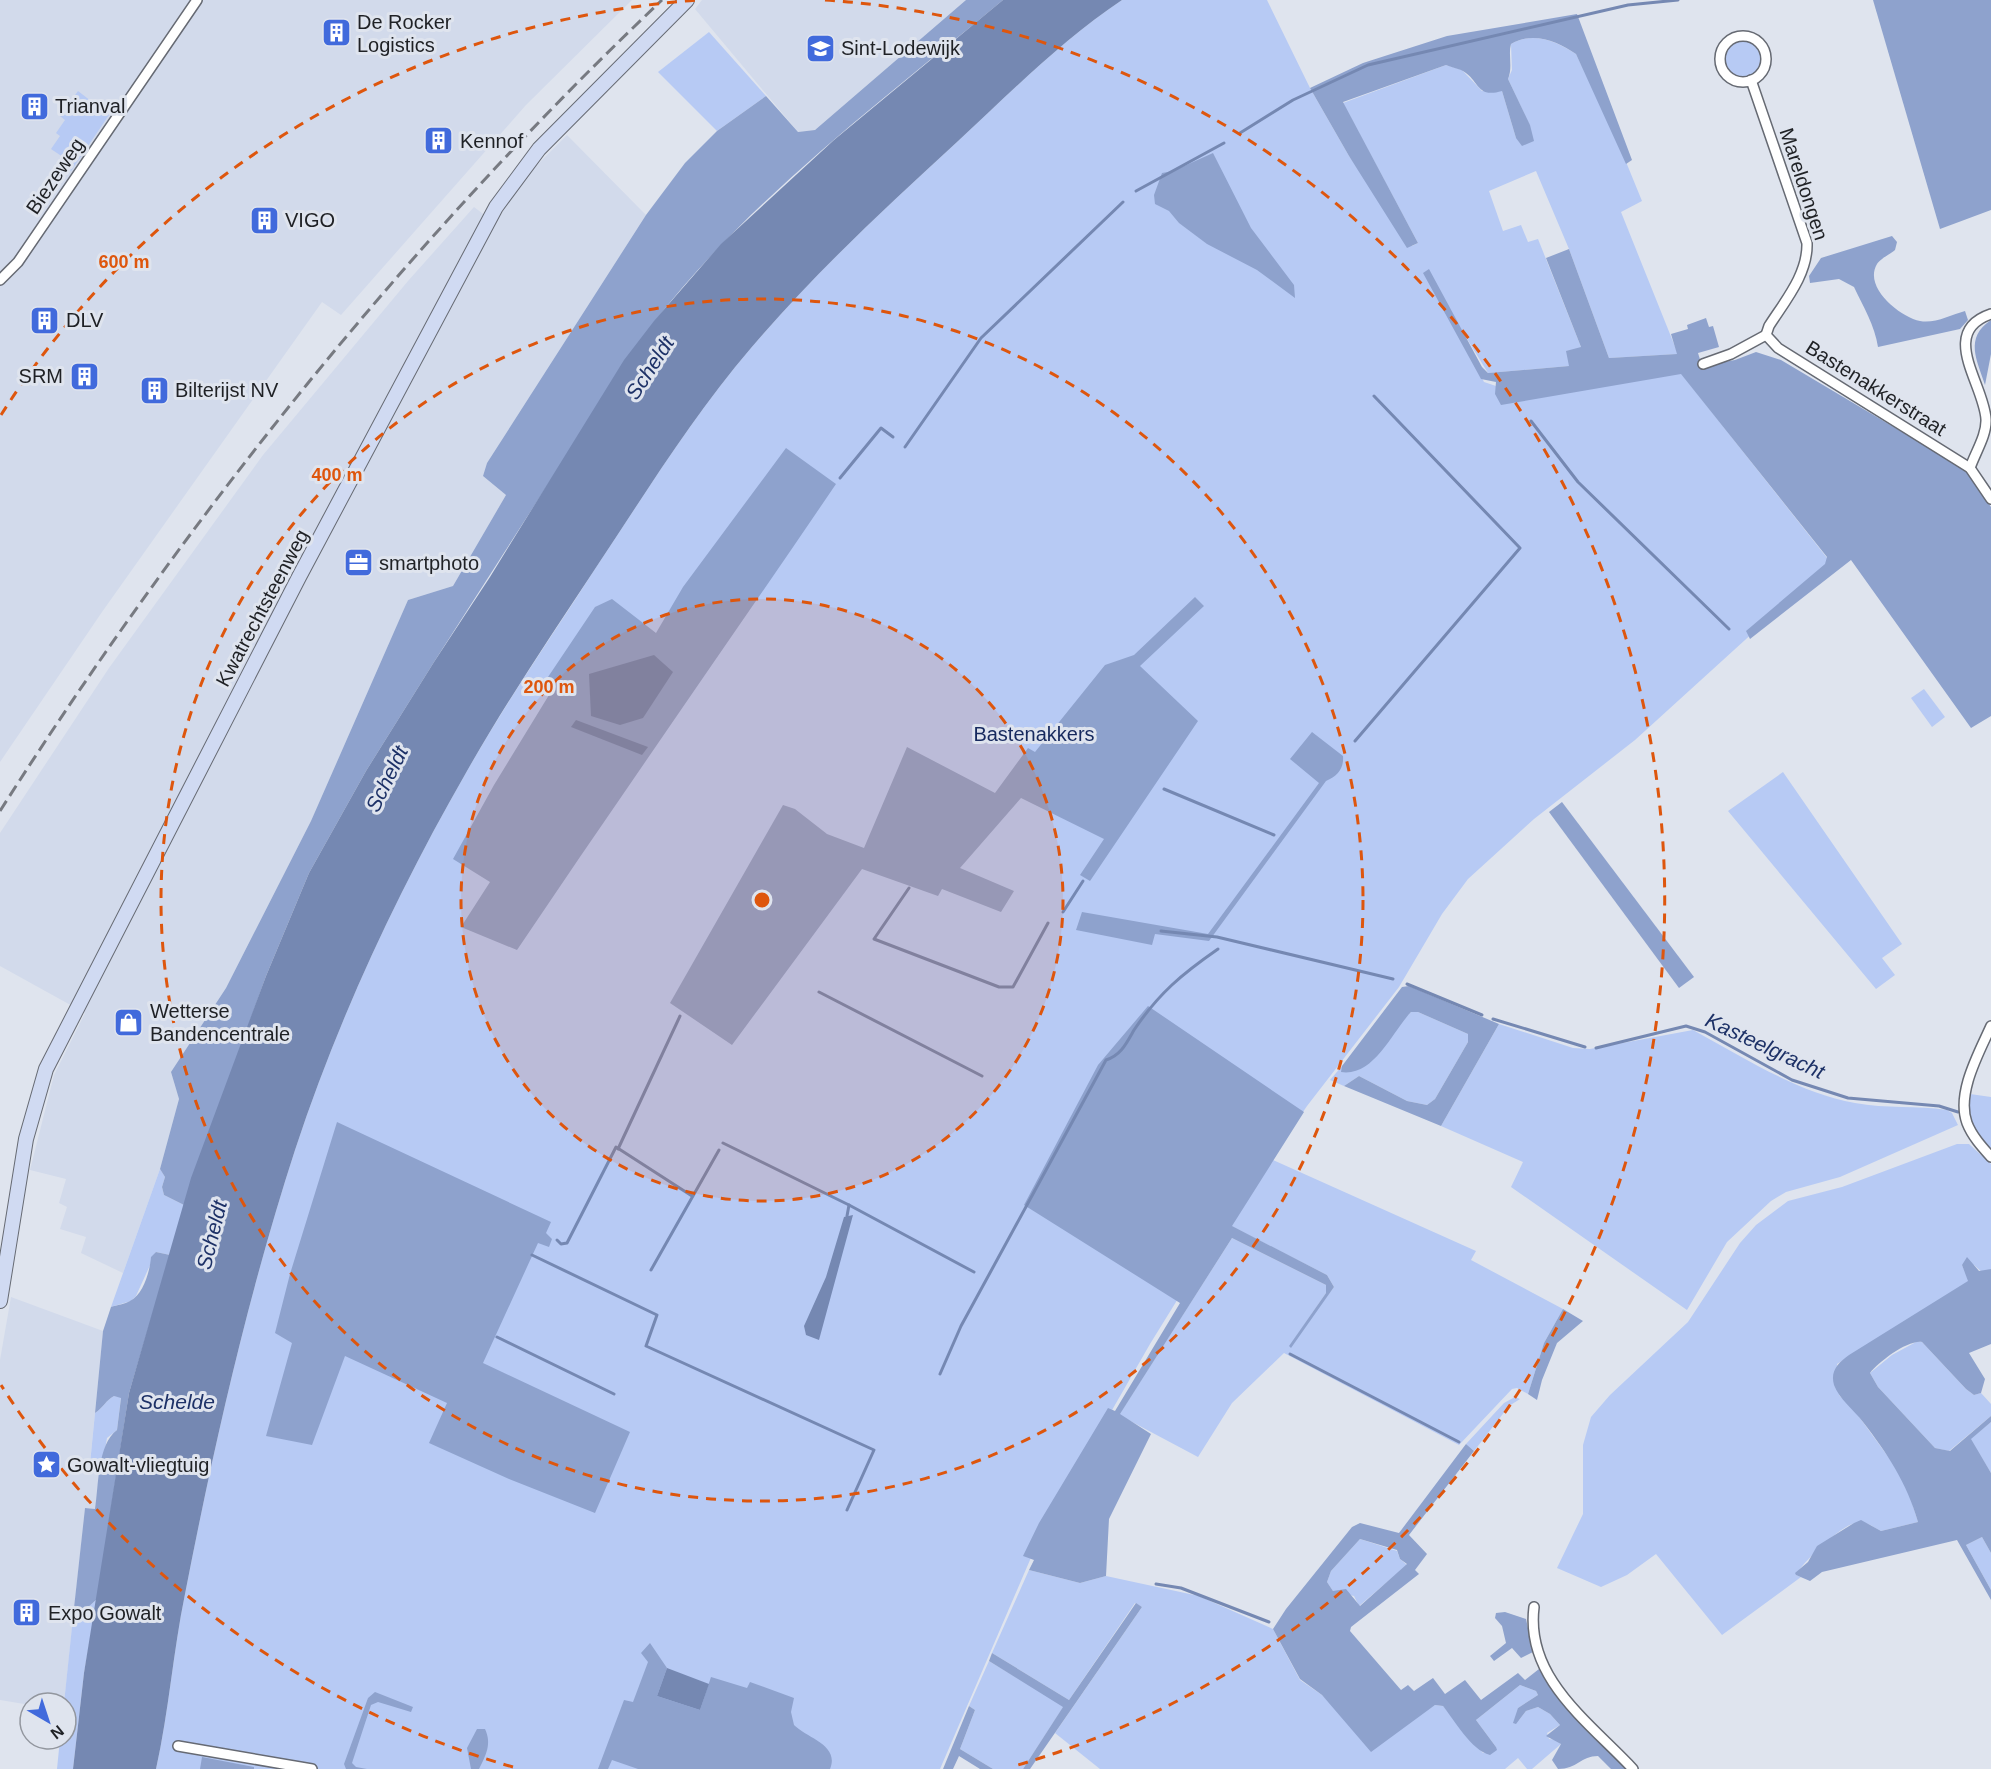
<svg xmlns="http://www.w3.org/2000/svg" width="1991" height="1769" font-family="Arial,sans-serif">
	<style>
		.built { fill: #d2daeb }
		.green { fill: #b7caf4 }
		.forest { fill: #8ea2cd; fill-rule: evenodd }
		.water { fill: #7588b2 }
		.lines { fill: none; stroke-linecap: round; stroke-linejoin: round }
		.stream { stroke: #7588b2; stroke-width: 3 }
		.street-casing { stroke: #666a73; stroke-width: 12 }
		.secondary-casing { stroke: #666a73; stroke-width: 16 }
		.street { stroke: #fff; stroke-width: 9 }
		.secondary { stroke: #d0daf2; stroke-width: 14 }
		.rail { stroke: #777a81; stroke-width: 3; stroke-dasharray: 12 6; stroke-linecap: butt }
		.ring { fill: none; stroke: #de560d; stroke-width: 3; stroke-dasharray: 10 8 }
		.labels { text-anchor: middle; stroke-width: 6; stroke-linejoin: round; paint-order: stroke }
		.poi-label { font-size: 20px; fill: #1f2125; stroke: #dfe4ee; text-anchor: start }
		.street-label { font-size: 20px; fill: #1f2125; stroke: #dfe4ee }
		.park-label { font-size: 20px; fill: #16295e; stroke: #dfe4ee }
		.water-label { font-size: 21px; font-style: italic; fill: #1d3167; stroke: #dfe4ee }
		.centre { fill: #de560d; stroke: #dfe4ee; stroke-width: 3 }
		.ring-label { font-size: 18px; text-anchor: middle; font-weight: bold; fill: #de560d; stroke: #dfe4ee; stroke-width: 6; stroke-linejoin: round; paint-order: stroke }
	</style>
	<rect width="100%" height="100%" fill="#dfe4ee"/>
	<g class="built">
		<path d="M0 0H632L526 105 341 315 322 302 102 612 0 762Z"/>
		<path d="M702 0H966L815 130 798 132 695 9Z"/>
		<path d="M567 135 646 215 487 463 483 476 506 495 453 586 408 600 311 821 226 988 171 1072 179 1099 160 1169 123 1273 81 1253 86 1237 60 1229 67 1207 59 1203 66 1179 30 1170 54 1075 85 1013 0 966V833L109 668 263 455 408 281 474 207 495 223 528 174Z"/>
		<path d="M11 1297 103 1331 90 1463 102 1467 95 1509 85 1508 64 1703H30V1705L0 1700V1360Z"/>
	</g>
	<g class="green">
		<path d="M1122 0H1267L1310 88 1349 156 1412 246 1418 243 1343 103 1446 65 1462 70 1482 91H1502L1516 138 1530 126 1508 79 1512 70 1511 44C1532 31 1557 41 1576 54L1615 135 1642 201 1621 212 1678 354 1609 358 1569 249 1536 171 1489 191 1503 231 1521 225 1528 242 1538 239 1581 347 1569 366 1488 373 1426 272 1484 382 1502 388 1677 368 1835 568 1778 610 1635 740 1534 819 1468 879 1442 914 1399 987 1307 1106 1197 1268 1150 1344 1042 1532 940 1769H156C169 1711 173 1652 185 1594 214 1445 248 1295 295 1150 338 1019 398 891 467 771 506 702 552 636 595 569 645 494 692 417 751 348 814 274 885 208 957 142 1010 93 1062 40 1122 0Z"/>
		<path d="M709 32 766 96 717 131 658 72Z"/>
		<circle cx="1743" cy="59" r="19"/>
		<path d="M78 91 109 115 71 171 65 167 69 161 51 149 60 136 56 133 65 120 60 116Z"/>
		<path d="M1924 689 1945 717 1932 727 1911 698Z"/>
		<path d="M1783 772 1902 944 1882 958 1895 975 1876 989 1728 811Z"/>
		<path d="M1411 1012H1418L1468 1034V1042L1435 1099 1427 1105 1407 1101 1359 1076 1344 1086 1330 1080 1342 1066V1072Z"/>
		<path d="M1499 1024 1573 1048 1590 1049 1693 1030C1745 1058 1796 1092 1855 1103 1886 1109 1917 1105 1947 1110L1952 1113 1958 1125 1840 1177 1786 1192 1771 1201 1727 1242 1687 1310 1511 1187 1523 1162 1441 1126Z"/>
		<path d="M1970 1094 1991 1097V1152L1974 1131 1966 1100Z"/>
		<path d="M1957 1144H1969L1991 1164V1269L1983 1273 1974 1265H1962L1969 1281 1837 1364 1839 1395 1857 1414 1897 1469 1908 1490 1918 1522 1881 1531C1873 1527 1865 1520 1855 1523 1839 1527 1803 1562 1796 1575L1801 1577 1722 1635 1656 1554 1627 1575 1601 1587 1557 1568 1583 1514V1445L1591 1417 1610 1395 1688 1322 1740 1243 1756 1225 1788 1201 1842 1187Z"/>
		<path d="M1273 1160 1476 1251 1471 1260 1563 1309 1544 1343 1528 1394 1517 1388 1512 1389 1459 1445 1284 1353 1232 1403 1198 1457 1119 1415 1232 1238 1326 1285V1293L1289 1347 1334 1287 1327 1275 1231 1226Z"/>
		<path d="M160 1169 165 1177 162 1187 164 1195 184 1205 170 1255 156 1252 136 1296 131 1301 111 1307Z"/>
		<path d="M1916 1342H1922L1966 1389 1974 1395 1981 1393 1991 1404V1416L1949 1451 1935 1448 1878 1387 1870 1373 1892 1355Z"/>
		<path d="M114 1396 121 1397 117 1430 107 1438 102 1467 90 1464 95 1413C103 1408 106 1400 114 1396Z"/>
		<path d="M1515 1397 1520 1399 1509 1406 1474 1451 1466 1444 1504 1403Z"/>
		<path d="M1991 1422V1473L1970 1439Z"/>
		<path d="M1982 1537 1991 1553V1590L1966 1545Z"/>
		<path d="M1360 1539 1397 1551 1400 1559 1407 1565 1359 1606 1354 1596 1333 1591 1327 1582 1331 1571Z"/>
		<path d="M1029 1570 1080 1583 1106 1576 1199 1596 1273 1629 1300 1680 1322 1695 1334 1707 1423 1712 1435 1705 1443 1706 1483 1753 1496 1747 1476 1720 1520 1685 1536 1691 1538 1695 1518 1708 1519 1720 1526 1711 1538 1707 1550 1714 1560 1725 1547 1733 1549 1739 1558 1740 1561 1744 1532 1769H1527L1518 1758 1505 1769H1100L1055 1733 1142 1607 1135 1603 1069 1700 992 1653Z"/>
		<path d="M97 1599 84 1673 73 1769H57L60 1739H66L64 1703 74 1608 85 1610Z"/>
		<path d="M989 1661 1064 1706 1023 1769H993L960 1749 975 1710 969 1706Z"/>
	</g>
	<g class="forest">
		<path d="M966 0H1003C864 116 692 241 602 400L434 662 366 771 309 873 266 976 184 1205 164 1195 162 1187 165 1177 160 1169 179 1099 171 1072 226 988 311 821 408 600 453 586 506 495 483 476 487 463 646 215 685 163 717 131 766 96 798 132 815 130Z"/>
		<path d="M1873 0H1991V210L1940 229Z"/>
		<path d="M1577 14 1632 160 1626 164 1576 54C1558 41 1532 31 1511 44 1508 56 1513 67 1508 79L1530 125 1534 141 1522 146 1516 138 1502 91C1475 99 1480 79 1461 70 1456 68 1450 67 1446 65L1343 102 1418 243 1407 248 1349 156 1310 88 1363 63 1447 36Z"/>
		<path d="M1213 153 1251 228 1294 285 1295 298 1257 270 1207 244 1179 223 1169 211 1155 204 1154 195 1162 173 1173 171Z"/>
		<path d="M1892 236 1897 242 1895 250C1890 254 1880 259 1877 264 1863 287 1900 317 1920 321 1934 324 1951 315 1965 311L1968 320 1960 329 1878 347C1875 326 1863 306 1854 287L1839 279 1810 283 1809 276 1821 258Z"/>
		<path d="M1569 249 1609 358 1677 354 1671 334 1688 329 1687 325 1706 318 1709 327 1713 326 1719 347 1698 353 1702 366 1735 360 1756 352 1781 360 1966 470 1991 507V716L1971 728 1851 560 1750 639 1746 631 1825 564 1827 557 1681 374 1501 405 1495 394 1496 382 1481 379 1423 273 1429 269 1482 367 1488 373 1569 366 1566 351 1581 347 1546 258Z"/>
		<path d="M1991 320V354L1985 385C1977 360 1964 338 1991 320Z"/>
		<path d="M786 448 836 484C730 640 622 794 517 950L461 927 490 882 453 859 494 785 549 695 548 677 595 607 612 599 656 633 683 587Z"/>
		<path d="M1195 597 1204 606 1140 666 1198 721 1090 881 1080 875 1104 839 1021 798 960 868 1014 891 1001 912 942 889 938 896 862 869 732 1045 670 1003 783 805 795 809 827 834 864 848 907 747 995 793 1028 748 1035 752 1105 665 1134 655Z"/>
		<path d="M1312 732 1343 756C1344 768 1338 776 1326 781L1209 941 1155 934 1152 945 1076 930 1082 912 1208 934 1319 783 1290 759Z"/>
		<path d="M1562 802 1694 977 1679 988 1549 812Z"/>
		<path d="M1409 986 1499 1024 1441 1126 1344 1086 1359 1076 1407 1101 1427 1105 1435 1099 1468 1042V1034L1418 1012H1411C1392 1032 1374 1077 1341 1072L1342 1066 1402 987Z"/>
		<path d="M1148 1006 1304 1112 1232 1226 1327 1275 1334 1287 1291 1348 1289 1346 1326 1293V1285L1232 1238 1120 1414 1151 1434 1109 1519 1106 1576 1080 1583 1029 1570 1034 1560 1023 1556 1039 1523 1108 1408 1115 1411 1180 1303 1024 1205 1098 1065Z"/>
		<path d="M337 1122 551 1222 546 1233 552 1239 549 1247 538 1243 483 1363 630 1432 595 1513 509 1479 429 1443 447 1403 345 1356 312 1445 266 1436 292 1343 275 1333 290 1274Z"/>
		<path d="M156 1252 170 1255 129 1393 97 1599 85 1610 74 1608 85 1508 95 1509C99 1485 97 1445 117 1430L121 1398 114 1396C106 1400 103 1408 95 1413L103 1331 111 1307C117 1305 125 1304 130 1301 144 1294 150 1270 151 1257Z"/>
		<path d="M1967 1257 1979 1271 1991 1269V1344L1969 1353 1985 1379 1981 1393 1974 1395 1966 1389 1922 1342C1907 1340 1879 1362 1870 1373L1878 1387 1935 1448 1950 1451 1991 1416V1422L1971 1439 1991 1473V1553L1982 1537 1966 1545 1991 1590V1600L1957 1540 1822 1572 1810 1581 1796 1575 1795 1573 1808 1562 1817 1546 1854 1523 1861 1520 1881 1531 1918 1522C1907 1483 1887 1453 1863 1422 1854 1410 1839 1399 1834 1385 1830 1371 1838 1363 1849 1355L1968 1281 1962 1265Z"/>
		<path d="M1563 1309 1583 1321 1557 1343 1542 1380 1537 1400 1528 1394 1544 1343Z"/>
		<path d="M1466 1444 1474 1451 1409 1535 1427 1554 1415 1570 1419 1574 1351 1627 1350 1631 1401 1690 1408 1685 1414 1691 1433 1678 1445 1694 1465 1680 1481 1700 1518 1673 1525 1680 1539 1669C1560 1707 1596 1739 1628 1769H1611L1598 1756C1581 1756 1577 1769 1558 1769L1552 1760 1561 1744 1546 1736 1560 1725 1550 1714 1538 1707 1526 1711 1516 1724 1513 1723 1518 1708 1538 1695 1536 1691 1520 1685 1476 1720 1496 1747 1497 1750 1490 1755C1471 1750 1455 1721 1443 1706L1435 1705 1371 1752 1322 1695 1300 1679 1273 1629 1286 1609 1352 1527 1360 1523 1399 1533ZM1360 1539 1397 1550 1400 1559 1407 1564 1360 1606 1346 1589 1333 1591 1327 1582 1331 1571Z"/>
		<path d="M1136 1603 1142 1607 1030 1769H1023L1063 1707 989 1661 992 1653 1069 1700Z"/>
		<path d="M1505 1612 1526 1619 1533 1652 1521 1658 1512 1648 1494 1661 1490 1656 1506 1643 1502 1626 1495 1618 1496 1613Z"/>
		<path d="M650 1643 667 1668 657 1696 700 1710 711 1677 747 1688 750 1682 794 1698 791 1712 794 1725C807 1738 840 1745 830 1769H638L612 1760 608 1769H598L624 1700 633 1702 648 1662 641 1653Z"/>
		<path d="M375 1692 413 1707 411 1712 378 1702 371 1705 352 1763 356 1767 367 1769H346L344 1764 368 1698Z"/>
		<path d="M969 1706 975 1710 960 1749 993 1769H980L959 1756 953 1769H943Z"/>
		<path d="M477 1729H485C492 1744 486 1755 479 1769H471L467 1748Z"/>
		<path d="M202 1757 254 1767V1769H200Z"/>
	</g>
	<g class="water">
		<path d="M1003 0H1122C1062 40 1010 93 957 142 885 208 814 274 751 348 692 417 645 494 595 569 551 636 506 702 467 771 398 891 338 1019 295 1150 248 1295 214 1445 185 1594 173 1652 169 1711 156 1769H73L84 1673 129 1393 191 1178 266 976 309 873 366 771 434 662 490 577 624 360 654 321 721 244 834 140Z"/>
		<path d="M654 655 673 672 643 718 620 725 591 716 589 674Z"/>
		<path d="M576 720 648 747 642 755 571 727Z"/>
		<path d="M853 1215 819 1340 806 1335 804 1326 826 1277 844 1217Z"/>
		<path d="M667 1668 709 1684 700 1710 657 1696Z"/>
	</g>
	<g class="lines">
		<g class="stream">
			<path d="M1240 133 1293 100 1368 65 1628 5 1678 0"/>
			<path d="M1136 191 1224 143"/>
			<path d="M1531 421 1578 482 1729 629"/>
			<path d="M905 447 981 338 1123 202"/>
			<path d="M840 478 881 428 893 437"/>
			<path d="M1355 741 1520 548 1374 396"/>
			<path d="M1164 789 1274 835"/>
			<path d="M909 888 874 939 999 987H1013L1048 923"/>
			<path d="M1063 912 1083 881"/>
			<path d="M1161 931 1217 937 1393 979"/>
			<path d="M1407 984 1482 1015"/>
			<path d="M819 992 982 1076"/>
			<path d="M1493 1019 1585 1047"/>
			<path d="M1596 1048 1686 1026 1705 1032 1792 1080 1848 1098 1939 1106 1958 1112"/>
			<path d="M723 1143 849 1205 974 1272"/>
			<path d="M618 1149 680 1016"/>
			<path d="M847 1216 849 1205"/>
			<path d="M557 1240 561 1244 567 1243 616 1147 692 1196"/>
			<path d="M532 1255 657 1315 646 1346 874 1450 847 1510"/>
			<path d="M651 1270 719 1150"/>
			<path d="M497 1337 614 1394"/>
			<path d="M1290 1354 1459 1442"/>
			<path d="M940 1374 961 1326 1106 1060C1121 1055 1126 1044 1134 1030 1159 993 1182 974 1218 949"/>
			<path d="M1156 1584 1181 1588 1269 1622"/>
		</g>
		<defs>
			<g id="street">
				<circle cx="1743" cy="59" r="23"/>
				<path d="M1751 80 1807 243C1808 274 1785 301 1769 326L1766 335 1778 348 1970 468 1991 499"/>
				<path d="M0 280 18 262 197 0"/>
				<path d="M1703 364 1731 354 1766 335"/>
				<path d="M1970 468C1975 453 1987 435 1986 419 1984 384 1938 332 1991 314"/>
				<path d="M1991 1026C1979 1053 1956 1093 1967 1123 1972 1136 1982 1147 1991 1157"/>
				<path d="M1534 1607C1525 1678 1589 1722 1633 1769"/>
				<path d="M178 1746 312 1769"/>
			</g>
			<path id="secondary" d="M0 1301 26 1139 46 1069 299 577 496 207 539 149 687 0"/>
		</defs>
		<use href="#street" class="street-casing"/>
		<use href="#secondary" class="secondary-casing"/>
		<use href="#street" class="street"/>
		<use href="#secondary" class="secondary"/>
		<path class="rail" d="M0 811C187 517 409 240 662 0"/>
	</g>
	<circle cx="762" cy="900" r="301" fill="#de560d" fill-opacity=".12"/>
	<g class="ring">
		<circle cx="762" cy="900" r="301"/>
		<circle cx="762" cy="900" r="601"/>
		<path d="M513 1767A902 902 0 0 1 1 1385M1 415A902 902 0 0 1 699 0M825 0A902 902 0 0 1 1011 1767"/>
	</g>
	<defs>
		<symbol id="building-square" viewBox="-11 -11 22 22"><rect x="-9" y="-9" width="18" height="18" rx="4" fill="#416adc" stroke="#dfe4ee"/><path d="M-4-6H4V6H1V3H-1V6H-4ZM-2.5-4.3h1.7v1.8h-1.7ZM.8-4.3h1.7v1.8H.8ZM-2.5-1h1.7V.8h-1.7ZM.8-1h1.7V.8H.8Z" fill="#fff"/></symbol>
		<symbol id="school-square" viewBox="-11 -11 22 22"><rect x="-9" y="-9" width="18" height="18" rx="4" fill="#416adc" stroke="#dfe4ee"/><path d="M0-5L7-2L0 1L-7-2ZM-4 1L0 2.5L4 1V4Q0 6-4 4Z" fill="#fff"/></symbol>
		<symbol id="office-square" viewBox="-11 -11 22 22"><rect x="-9" y="-9" width="18" height="18" rx="4" fill="#416adc" stroke="#dfe4ee"/><path d="M-6-3h4V-5.5h4V-3h4V5H-6ZM-1-4.5V-3h2v-1.5ZM-6 0V1H6V0Z" fill="#fff"/></symbol>
		<symbol id="shop-square" viewBox="-11 -11 22 22"><rect x="-9" y="-9" width="18" height="18" rx="4" fill="#416adc" stroke="#dfe4ee"/><path d="M-5-2.5h2.3a2.7 3.5 0 0 1 5.4 0H5L5.5 6h-11ZM-1.5-2.5h3a1.5 2.3 0 0 0-3 0Z" fill="#fff"/></symbol>
		<symbol id="sight-square" viewBox="-11 -11 22 22"><rect x="-9" y="-9" width="18" height="18" rx="4" fill="#416adc" stroke="#dfe4ee"/><path d="M0-6L1.8-2.2L6-1.7L2.9 1.2L3.7 5.4L0 3.3L-3.7 5.4L-2.9 1.2L-6-1.7L-1.8-2.2Z" fill="#fff"/></symbol>
	</defs>
	<g fill-rule="evenodd">
		<use href="#building-square" x="320" y="16" width="33" height="33"/>
		<use href="#school-square" x="804" y="32" width="33" height="33"/>
		<use href="#building-square" x="18" y="90" width="33" height="33"/>
		<use href="#building-square" x="422" y="124" width="33" height="33"/>
		<use href="#building-square" x="248" y="204" width="33" height="33"/>
		<use href="#building-square" x="28" y="304" width="33" height="33"/>
		<use href="#building-square" x="68" y="360" width="33" height="33"/>
		<use href="#building-square" x="138" y="374" width="33" height="33"/>
		<use href="#office-square" x="342" y="546" width="33" height="33"/>
		<use href="#shop-square" x="112" y="1006" width="33" height="33"/>
		<use href="#sight-square" x="30" y="1448" width="33" height="33"/>
		<use href="#building-square" x="10" y="1596" width="33" height="33"/>
	</g>
	<g class="labels">
		<g class="poi-label">
			<text x="357" y="29">De Rocker<tspan x="357" dy="23">Logistics</tspan></text>
			<text x="841" y="55">Sint-Lodewijk</text>
			<text x="55" y="113">Trianval</text>
			<text x="460" y="148">Kennof</text>
			<text x="285" y="227">VIGO</text>
			<text x="66" y="327">DLV</text>
			<text x="63" y="383" text-anchor="end">SRM</text>
			<text x="175" y="397">Bilterijst NV</text>
			<text x="379" y="570">smartphoto</text>
			<text x="150" y="1018">Wetterse<tspan x="150" dy="23">Bandencentrale</tspan></text>
			<text x="67" y="1472">Gowalt-vliegtuig</text>
			<text x="48" y="1620">Expo Gowalt</text>
		</g>
		<g class="street-label">
			<text transform="translate(55 176) rotate(-56)" y="7">Biezeweg</text>
			<text transform="translate(1804 184) rotate(72)" y="7">Mareldongen</text>
			<text transform="translate(1876 388) rotate(32)" y="7">Bastenakkerstraat</text>
			<text transform="translate(262 608) rotate(-62)" y="7">Kwatrechtsteenweg</text>
		</g>
		<g class="park-label">
			<text x="1034" y="741">Bastenakkers</text>
		</g>
		<g class="water-label">
			<text transform="translate(650 368) rotate(-57)" y="7">Scheldt</text>
			<text transform="translate(387 779) rotate(-64)" y="7">Scheldt</text>
			<text transform="translate(1765 1046) rotate(25)" y="7">Kasteelgracht</text>
			<text transform="translate(212 1235) rotate(-76)" y="7">Scheldt</text>
			<text x="177" y="1409">Schelde</text>
		</g>
	</g>
	<circle cx="762" cy="900" r="9" class="centre"/>
	<g class="ring-label">
		<text x="124" y="268">600 m</text>
		<text x="337" y="481">400 m</text>
		<text x="549" y="693">200 m</text>
	</g>
	<g transform="translate(48 1721) rotate(141)"><circle r="28" fill="#dfe4ee" stroke="#92969e" stroke-width="1.5"/>
	<path d="M0-4.5L10 22L0 15L-10 22Z" fill="#416adc"/>
	<text y="-9" font-size="16" font-weight="bold" text-anchor="middle" fill="#1f2125">N</text>
	</g>
</svg>
